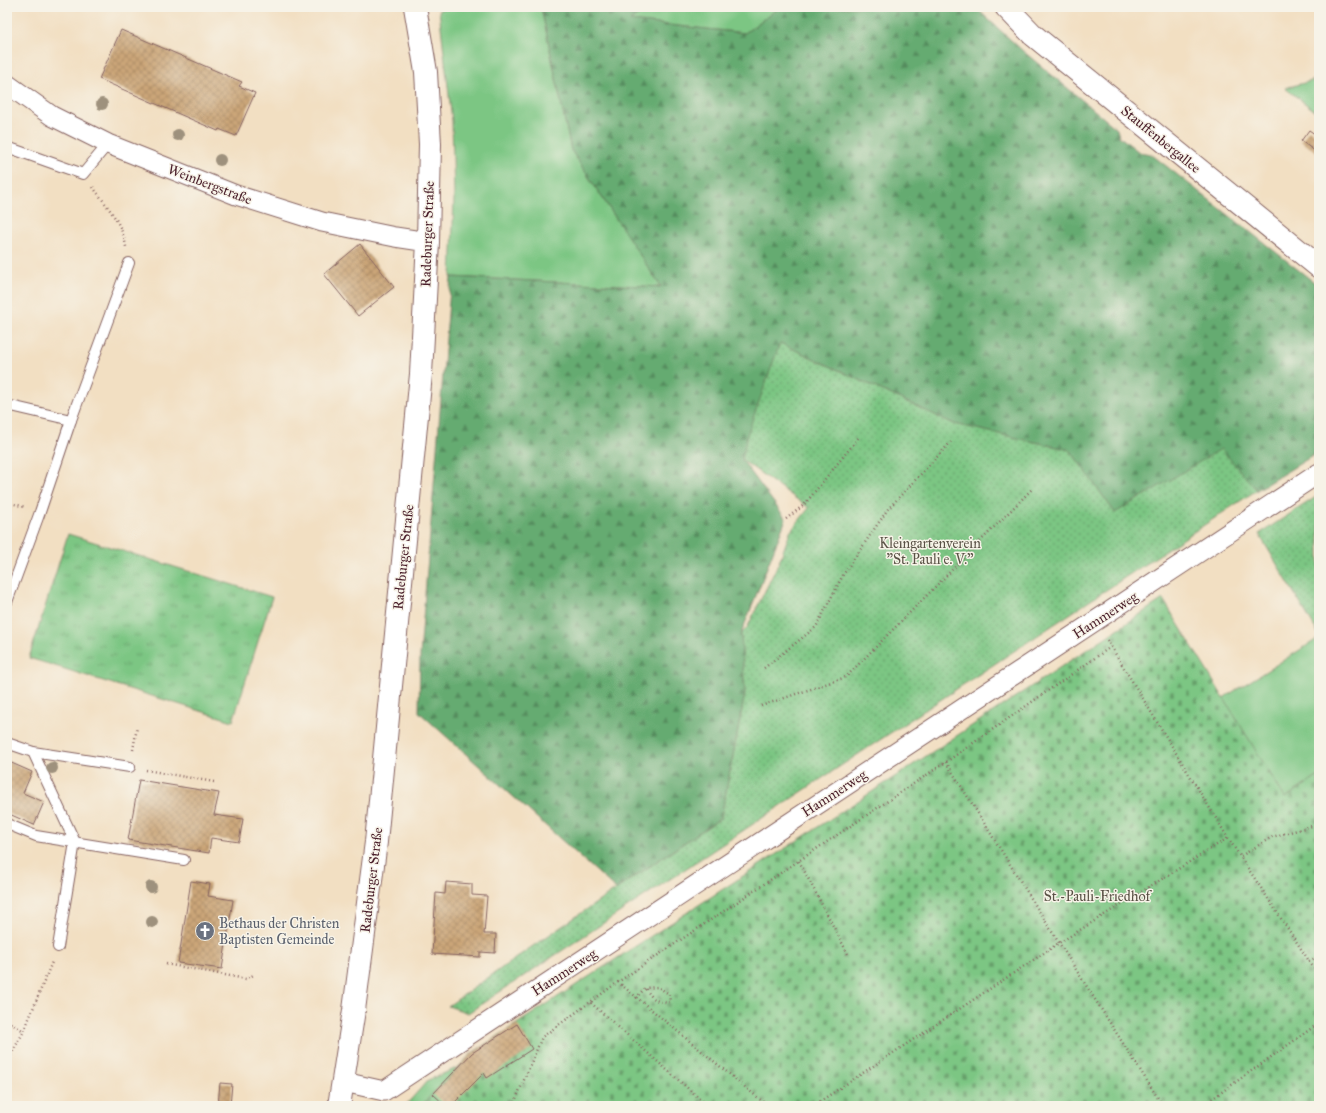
<svg xmlns="http://www.w3.org/2000/svg" width="1326" height="1113" font-family="'IM FELL Great Primer',serif">
	<style>
		.grass { fill: #7cc683; stroke: #637257 }
		.forest { fill: url(#forest-firs); stroke: #58654e }
		.cemetery { fill: url(#cemetery-stones); stroke: #637257 }
		.park { fill: url(#park-tufts); stroke: #637257 }
		.garden { fill: url(#garden-dots); stroke: #637257 }
		.building { fill: url(#building-cross-hatch) }
		.lines { fill: none; stroke-linecap: round; stroke-linejoin: round }
		.lane-casing { stroke: #856260; stroke-width: 12 }
		.street-casing { stroke: #856260; stroke-width: 21 }
		.secondary-casing { stroke: #856260; stroke-width: 24 }
		.primary-casing { stroke: #856260; stroke-width: 24 }
		.path { stroke: #856260; stroke-width: 2.5; stroke-dasharray: 1 3; stroke-linecap: butt }
		.lane { stroke: #fff; stroke-width: 10 }
		.street { stroke: #fff; stroke-width: 19 }
		.secondary { stroke: #fff; stroke-width: 22 }
		.primary { stroke: #fff; stroke-width: 22 }
		.tree { fill: #9e917d }
		.labels { text-anchor: middle; stroke-width: 3; stroke-linejoin: round; paint-order: stroke }
		.street-label { font-size: 14px; fill: #4a1f2b; stroke: #f7f3e8 }
		.park-label { font-size: 14px; fill: #595145; stroke: #f7f3e8 }
		.worship-label { font-size: 14px; fill: #5b616d; stroke: #f7f3e8; text-anchor: start }
	</style>
	<defs>
		<pattern id="forest-firs" width="22" height="20" patternUnits="userSpaceOnUse"><rect width="22" height="20" fill="#65ab71"/><path d="M5 1l3.5 6h-7zM16 11l3.5 6h-7z" fill="#558b5d"/></pattern>
		<pattern id="cemetery-stones" width="16" height="16" patternUnits="userSpaceOnUse"><rect width="16" height="16" fill="#7cc683"/><path d="M2 7V4a2 2 0 0 1 4 0v3zM10 15v-3a2 2 0 0 1 4 0v3z" fill="#68a06b"/></pattern>
		<pattern id="park-tufts" width="24" height="20" patternUnits="userSpaceOnUse"><rect width="24" height="20" fill="#7cc683"/><path d="M3 7l-1-3M5 7V3M7 7l1-3M15 17l-1-3M17 17v-4M19 17l1-3" fill="none" stroke="#68a06b"/></pattern>
		<pattern id="garden-dots" width="8" height="8" patternUnits="userSpaceOnUse"><rect width="8" height="8" fill="#7cc683"/><path d="M2 2h.1M6 6h.1" fill="none" stroke="#68a06b" stroke-width="1.8" stroke-linecap="round"/></pattern>
		<pattern id="building-cross-hatch" width="8" height="8" patternUnits="userSpaceOnUse"><rect width="8" height="8" fill="#cba678"/><path d="M0 0l8 8M0 8l8-8" fill="none" stroke="#a78763"/></pattern>
	</defs>
	<rect width="100%" height="100%" fill="#f7f3e8"/>
	<filter id="ink" filterUnits="userSpaceOnUse"><feTurbulence type="fractalNoise" baseFrequency=".025" numOctaves="2"/><feDisplacementMap in="SourceGraphic" scale="8" xChannelSelector="R" yChannelSelector="G"/><feConvolveMatrix kernelMatrix="1 2 1 2 8 2 1 2 1" color-interpolation-filters="sRGB"/></filter>
	<filter id="wash" filterUnits="userSpaceOnUse"><feTurbulence type="fractalNoise" baseFrequency=".012" numOctaves="4" result="noise"/><feDisplacementMap in="SourceGraphic" scale="16" xChannelSelector="R" yChannelSelector="G"/><feGaussianBlur stdDeviation="0.9" result="paint"/><feColorMatrix in="noise" values="0 0 0 0 0 0 0 0 0 0 0 0 0 0 0 0 0 1.4 0 .05"/><feComposite in="paint" operator="in"/></filter>
	<g filter="url(#wash)">
		<rect width="100%" height="100%" fill="#f2dfc2"/>
		<g class="grass">
			<path d="M449 7H541L571 150 661 287 451 277 454 198 452 121 439 10Z"/>
			<path d="M651 7H780L745 33 629 21Z"/>
			<path d="M1319 79V114L1285 88Z"/>
			<path d="M1319 638V776L1285 798 1223 698Z"/>
			<path d="M459 1067 421 1106H405L428 1080Z"/>
		</g>
		<path class="forest" d="M541 7H651L630 21 745 33 780 7H975L1023 51 1117 129 1119 136 1139 152 1151 154 1319 286V452L1257 490 1221 450 1115 513 1070 450 954 424 780 343 742 460 786 519 741 634 745 694 721 818 616 889 419 712 420 655 451 277 661 287 571 150Z"/>
		<path class="cemetery" d="M1163 599 1285 798 1319 776V1106H421L472 1053 893 778Z"/>
		<path class="park" d="M68 534 272 597 233 721 29 658Z"/>
		<g class="garden">
			<path d="M780 343 954 424 1070 450 1115 513 1221 449 1257 490 468 1013 448 1006 530 948 721 818 745 694 741 634 747 628 779 562 790 532 809 508 742 460 747 435Z"/>
			<path d="M1319 495V635L1259 534Z"/>
		</g>
		<g id="blocks">
			<g class="building">
				<path d="M121 30 242 82 239 86 255 93 236 136 219 129 218 131 99 79Z"/>
				<path d="M1309 130 1319 137V154L1301 141Z"/>
				<path d="M360 244 394 287 358 316 324 274Z"/>
				<path d="M7 761 32 772 23 793 44 802 34 825 7 813Z"/>
				<path d="M139 780 219 793 214 815 243 819 239 842 211 838 209 853 128 840Z"/>
				<path d="M191 881 210 884 208 896 233 900 222 969 178 963Z"/>
				<path d="M446 882 472 884V895L487 896 484 934H496L495 953 480 952V957L432 954 436 893 445 894Z"/>
				<path d="M517 1024 532 1049 487 1078 484 1073 451 1106H446L433 1094 472 1053Z"/>
				<path d="M220 1083 232 1084 230 1106H218Z"/>
			</g>
		</g>
	</g>
	<g filter="url(#ink)">
		<use href="#blocks" fill-opacity="0" stroke="#856260" stroke-width="1"/>
		<g class="lines">
			<defs>
				<g id="lane">
					<path d="M7 147 83 174 108 144"/>
					<path d="M7 405 71 420"/>
					<path d="M7 602 40 512 71 420 129 263"/>
					<path d="M7 743 33 752 130 767"/>
					<path d="M33 752 75 842 58 947"/>
					<path d="M7 824 36 836 184 860"/>
				</g>
				<g id="street">
					<path d="M7 84 52 116 108 144 236 195 322 222 395 237 428 242"/>
					<path d="M344 1082 384 1091 1319 473"/>
				</g>
				<path id="secondary" d="M1006 7 1033 35 1319 267"/>
				<path id="primary" d="M339 1106 354 1010 376 842 421 374 428 242 430 144 426 72 415 7"/>
			</defs>
			<use href="#lane" class="lane-casing"/>
			<use href="#street" class="street-casing"/>
			<use href="#secondary" class="secondary-casing"/>
			<use href="#primary" class="primary-casing"/>
			<g class="path">
				<path d="M93 187C106 205 123 224 126 247"/>
				<path d="M7 502 25 507"/>
				<path d="M786 519 804 505 859 437"/>
				<path d="M1107 640 1228 838 1319 976"/>
				<path d="M764 668 816 627 843 575 888 509 951 442"/>
				<path d="M761 706 846 677 1032 489"/>
				<path d="M133 750 137 727"/>
				<path d="M946 762 1059 943 1163 1106"/>
				<path d="M146 770 214 782"/>
				<path d="M1241 856 1272 837 1312 826H1319"/>
				<path d="M799 861 849 956"/>
				<path d="M1309 961 1319 956"/>
				<path d="M166 964 246 979 255 974"/>
				<path d="M618 982 768 1106"/>
				<path d="M636 998 645 988 658 987 669 994 670 1002C656 1003 653 999 645 988"/>
				<path d="M591 1003 708 1106"/>
				<path d="M7 1021 24 1031"/>
				<path d="M7 1062 24 1031 52 962"/>
				<path d="M513 1106 542 1037 618 982 946 762 1112 646"/>
				<path d="M813 1106 1059 943 1228 838"/>
				<path d="M1202 1106 1319 1023"/>
			</g>
			<use href="#lane" class="lane"/>
			<use href="#street" class="street"/>
			<use href="#secondary" class="secondary"/>
			<use href="#primary" class="primary"/>
		</g>
		<g class="tree">
			<circle cx="102" cy="104" r="6"/>
			<circle cx="178" cy="135" r="6"/>
			<circle cx="220" cy="160" r="6"/>
			<circle cx="52" cy="768" r="6"/>
			<circle cx="151" cy="887" r="6"/>
			<circle cx="152" cy="922" r="6"/>
		</g>
	</g>
	<defs>
		<symbol id="church-disc" viewBox="-11 -11 22 22"><circle r="9.5" fill="#6b7280" stroke="#f7f3e8"/><path d="M-1.2-6h2.4v3.5h3.3v2.4h-3.3V6h-2.4V-.1h-3.3v-2.4h3.3Z" fill="#fff"/></symbol>
	</defs>
	<g fill-rule="evenodd">
		<use href="#church-disc" x="194" y="920" width="22" height="22"/>
	</g>
	<g class="labels">
		<g class="street-label">
			<text transform="translate(1161 139) rotate(39)" y="5">Stauffenbergallee</text>
			<text transform="translate(210 184) rotate(21)" y="5">Weinbergstraße</text>
			<text transform="translate(427 234) rotate(-88)" y="5">Radeburger Straße</text>
			<text transform="translate(403 557) rotate(-84)" y="5">Radeburger Straße</text>
			<text transform="translate(1105 615) rotate(-33)" y="5">Hammerweg</text>
			<text transform="translate(834 793) rotate(-33)" y="5">Hammerweg</text>
			<text transform="translate(371 880) rotate(-83)" y="5">Radeburger Straße</text>
			<text transform="translate(564 972) rotate(-33)" y="5">Hammerweg</text>
		</g>
		<g class="park-label">
			<text x="930" y="548">Kleingartenverein<tspan x="930" dy="16">"St. Pauli e. V."</tspan></text>
			<text x="1097" y="901">St.-Pauli-Friedhof</text>
		</g>
		<g class="worship-label">
			<text x="219" y="928">Bethaus der Christen<tspan x="219" dy="16">Baptisten Gemeinde</tspan></text>
		</g>
	</g>
	<rect width="1326" height="1113" fill="none" stroke="#f7f3e8" stroke-width="24"/>
</svg>
